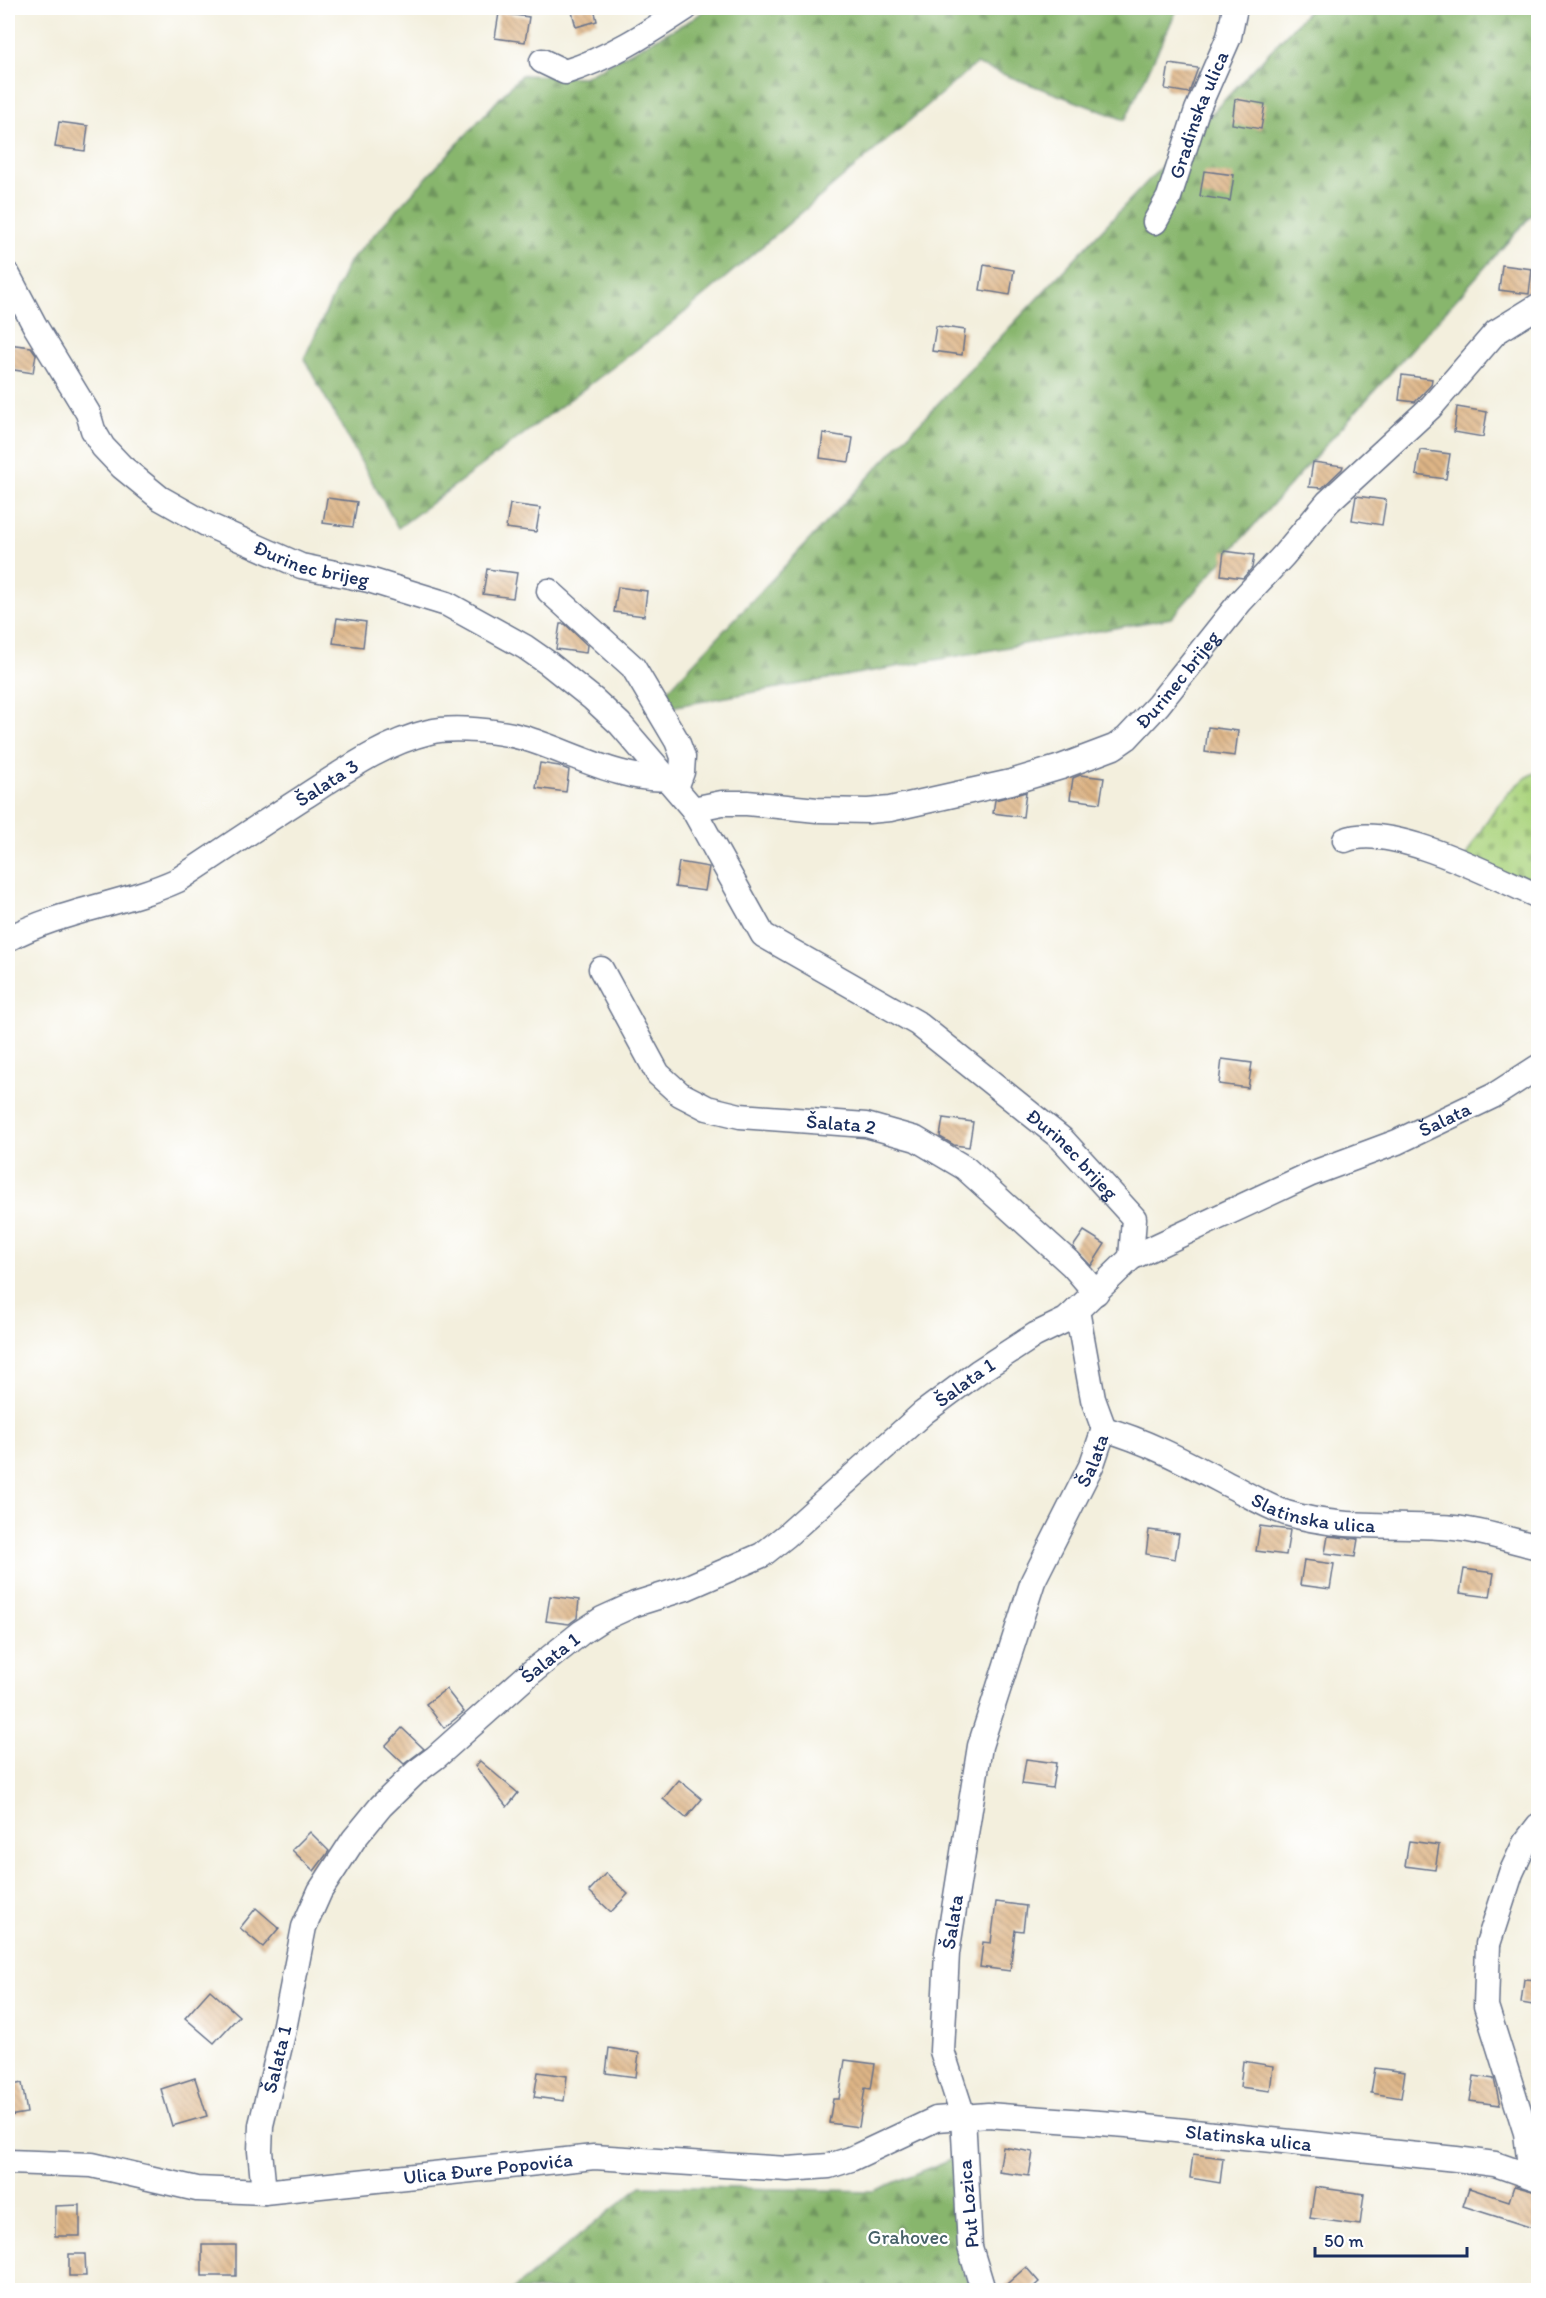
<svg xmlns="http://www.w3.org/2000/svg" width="1546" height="2298" font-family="Itim,sans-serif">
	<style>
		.forest { fill: url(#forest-firs); stroke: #527266; stroke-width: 1.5 }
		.cemetery { fill: url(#cemetery-stones); stroke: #63826e; stroke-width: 1.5 }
		.building { fill: url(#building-back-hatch) }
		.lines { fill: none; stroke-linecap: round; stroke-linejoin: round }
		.minor-casing { stroke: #67728a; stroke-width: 27 }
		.minor { stroke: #fff; stroke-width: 24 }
		.labels { text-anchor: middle; stroke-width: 4.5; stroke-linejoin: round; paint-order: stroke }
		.street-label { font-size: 20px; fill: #1b2f5e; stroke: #fff }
		.park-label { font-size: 20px; fill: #466168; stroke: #fff }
	</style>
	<defs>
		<pattern id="forest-firs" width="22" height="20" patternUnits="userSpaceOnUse" patternTransform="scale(1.5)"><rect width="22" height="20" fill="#88b66d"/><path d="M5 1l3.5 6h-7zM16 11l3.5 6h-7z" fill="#6e945d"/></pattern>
		<pattern id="cemetery-stones" width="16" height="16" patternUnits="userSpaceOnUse" patternTransform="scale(1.5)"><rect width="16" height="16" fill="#abd47e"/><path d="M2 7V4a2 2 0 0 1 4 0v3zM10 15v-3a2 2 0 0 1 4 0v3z" fill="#93b66f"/></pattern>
		<pattern id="building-back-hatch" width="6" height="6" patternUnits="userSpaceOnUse" patternTransform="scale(1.5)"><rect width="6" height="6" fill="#deb586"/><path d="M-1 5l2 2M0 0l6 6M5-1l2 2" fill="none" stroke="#b39471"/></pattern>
	</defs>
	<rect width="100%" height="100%" fill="#fff"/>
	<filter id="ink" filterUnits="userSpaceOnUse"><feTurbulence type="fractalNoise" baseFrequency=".0167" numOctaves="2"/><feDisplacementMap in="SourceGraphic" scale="12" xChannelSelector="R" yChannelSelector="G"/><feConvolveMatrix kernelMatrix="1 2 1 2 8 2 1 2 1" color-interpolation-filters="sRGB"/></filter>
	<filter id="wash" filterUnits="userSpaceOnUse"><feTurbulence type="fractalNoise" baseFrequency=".008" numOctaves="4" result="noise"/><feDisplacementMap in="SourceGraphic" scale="24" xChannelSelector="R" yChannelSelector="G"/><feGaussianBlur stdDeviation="1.35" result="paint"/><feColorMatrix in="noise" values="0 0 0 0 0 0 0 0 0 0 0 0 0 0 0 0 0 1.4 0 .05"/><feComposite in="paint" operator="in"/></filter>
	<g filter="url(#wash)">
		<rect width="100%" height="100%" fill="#f3efdd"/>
		<g class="forest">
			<path d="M707 8H1178L1125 120 976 64 672 323 398 528 304 359 349 262 521 75 584 77 693 19Z"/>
			<path d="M1311 8H1538V208L1171 618 648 711Z"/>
			<path d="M958 2156 964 2271 972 2290H512L641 2186 874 2191Z"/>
		</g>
		<path class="cemetery" d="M1538 771V893L1463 861C1483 827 1502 788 1538 771Z"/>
		<g id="blocks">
			<g class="building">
				<path d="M571 8H594L597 21 576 27Z"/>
				<path d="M499 13 529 17 525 42 495 38Z"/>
				<path d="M1169 64 1198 68 1189 93 1165 89Z"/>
				<path d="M1235 99 1265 104 1261 129 1232 124Z"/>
				<path d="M59 122 88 126 85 151 55 147Z"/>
				<path d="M1204 171 1234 175 1230 201 1200 196Z"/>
				<path d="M984 265 1014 270 1010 295 980 290Z"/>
				<path d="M1502 265 1532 269 1529 294 1499 290Z"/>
				<path d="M936 326 965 330 962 355 932 351Z"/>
				<path d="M8 344 31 347 36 354 33 373 8 369Z"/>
				<path d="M1402 375 1432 379 1431 385 1415 402 1399 400Z"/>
				<path d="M1457 407 1487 412 1483 437 1454 432Z"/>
				<path d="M823 433 853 438 849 462 820 458Z"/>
				<path d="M1420 450 1450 454 1446 479 1416 475Z"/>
				<path d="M1313 462 1343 466 1342 469 1322 488 1309 487Z"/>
				<path d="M1356 496 1386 500 1382 525 1352 520Z"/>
				<path d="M327 498 357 502 353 527 323 523Z"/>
				<path d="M510 504 540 508 536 532 506 528Z"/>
				<path d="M1224 551 1254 555 1252 568 1243 578 1221 575Z"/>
				<path d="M487 569 517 573 513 598 483 594Z"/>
				<path d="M618 587 647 591 644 616 614 612Z"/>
				<path d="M337 618 366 622 363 647 333 643Z"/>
				<path d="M560 624H565L587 645 586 653 556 649Z"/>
				<path d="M1208 727 1238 731 1235 756 1205 752Z"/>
				<path d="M540 763 559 766 569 770 566 792 536 788Z"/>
				<path d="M1080 775 1104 778 1100 803 1070 799 1073 778Z"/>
				<path d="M1026 792 1023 817 993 813 995 800Z"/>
				<path d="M679 862 709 867 705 891 675 887Z"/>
				<path d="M1222 1059 1252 1063 1248 1088 1219 1084Z"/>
				<path d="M943 1118 973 1122 969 1147 954 1145 940 1137Z"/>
				<path d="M1084 1231 1105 1244 1091 1266 1073 1247Z"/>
				<path d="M1260 1526 1290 1530 1286 1555 1256 1551Z"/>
				<path d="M1149 1530 1179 1534 1175 1559 1146 1554Z"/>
				<path d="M1328 1536 1358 1539 1355 1557 1325 1553Z"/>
				<path d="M1304 1560 1334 1564 1330 1589 1300 1585Z"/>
				<path d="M1464 1569 1494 1573 1490 1597 1460 1593Z"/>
				<path d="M550 1596 579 1600 577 1618 569 1624 546 1621Z"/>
				<path d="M446 1689 464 1712 444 1728 426 1704Z"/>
				<path d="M402 1728 424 1749 404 1764 385 1746Z"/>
				<path d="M1026 1759 1056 1763 1052 1788 1022 1784Z"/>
				<path d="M480 1761 518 1793 507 1807 475 1766Z"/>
				<path d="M679 1780 702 1799 686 1818 663 1799Z"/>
				<path d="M310 1832 329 1851 314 1871 292 1850Z"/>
				<path d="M1409 1841 1439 1845 1435 1870 1405 1866Z"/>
				<path d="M606 1873 628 1894 611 1912 589 1891Z"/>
				<path d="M996 1902 1026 1906 1023 1931 1015 1930 1010 1971 980 1967 983 1942 991 1943Z"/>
				<path d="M256 1908 279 1928 263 1947 240 1928Z"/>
				<path d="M1524 1979 1539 1980V2006L1521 2003Z"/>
				<path d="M210 1990 239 2016 214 2043 185 2018Z"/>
				<path d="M609 2048 639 2053 636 2077 606 2073Z"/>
				<path d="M845 2060 875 2064 871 2089 865 2088 859 2127 829 2123 833 2099H839Z"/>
				<path d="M1243 2061 1273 2066 1270 2091 1240 2087Z"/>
				<path d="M1375 2068 1405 2072 1401 2098 1371 2093Z"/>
				<path d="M538 2072 567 2076 564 2101 534 2097Z"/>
				<path d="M1474 2076 1494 2079 1500 2105 1470 2101Z"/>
				<path d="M195 2078 207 2116 172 2126 161 2089Z"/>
				<path d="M22 2083 27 2113 8 2116V2086Z"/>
				<path d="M1003 2147 1033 2152 1029 2176 999 2172Z"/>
				<path d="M1193 2154 1223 2158 1220 2183 1190 2178Z"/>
				<path d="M1514 2186 1539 2193V2230L1463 2206 1469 2188 1509 2201Z"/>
				<path d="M1315 2187 1364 2194 1360 2225 1310 2218Z"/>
				<path d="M80 2205V2236H55V2206Z"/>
				<rect x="202" y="2245" width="34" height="31"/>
				<path d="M69 2254H85L86 2276H69Z"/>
				<path d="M1026 2267 1039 2282 1030 2290H1000Z"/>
			</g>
		</g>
	</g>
	<g filter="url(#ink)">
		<use href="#blocks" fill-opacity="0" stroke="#67728a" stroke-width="1.5"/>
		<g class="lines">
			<defs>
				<g id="minor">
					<path d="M542 61 565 72C608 59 648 33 686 8"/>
					<path id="s1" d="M1155 222 1169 197 1197 110 1229 37 1235 8"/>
					<path id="s2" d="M8 275 35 326 88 413 93 430 103 447 122 467 160 498 208 525 301 566 369 580 447 604 525 647 548 663 593 699 620 724 693 809 763 935 917 1023 1062 1139 1134 1218 1131 1258"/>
					<path d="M549 591 633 667 677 741 683 757 682 772 676 788"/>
					<path id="s3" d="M693 809 722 803H747L817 810 868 811 890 809 1011 782 1061 767 1114 747 1127 738 1158 705 1240 602 1283 556 1328 502 1431 407 1496 332 1538 306"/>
					<path d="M1345 840C1391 822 1494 877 1538 896"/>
					<path id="s4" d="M8 939C61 910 123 905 178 880 220 852 262 824 304 797 343 772 383 743 429 732 453 726 500 731 524 738 566 750 624 783 668 778"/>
					<path id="s5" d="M601 969 658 1074 680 1094 707 1108 740 1116 866 1125 916 1139 965 1168 1072 1265 1096 1293"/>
					<path id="s6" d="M1104 1429C1150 1442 1191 1465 1233 1487 1250 1496 1268 1507 1286 1513 1339 1529 1386 1524 1440 1527 1474 1528 1506 1539 1538 1547"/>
					<path id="s7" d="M8 2162 92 2165 197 2189 264 2192 594 2157 788 2169 829 2166 851 2159 936 2119 988 2115 1127 2125 1456 2159 1495 2164 1538 2179"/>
					<path d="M1531 2175 1526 2133 1486 2006 1488 1944 1511 1873 1525 1843 1538 1826"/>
					<path id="s8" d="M264 2192 260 2151 261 2125 284 2029 304 1927 320 1891 354 1839 381 1806 416 1772 436 1757 528 1675 582 1632 602 1619 635 1604 686 1588 762 1555 786 1536 923 1413 978 1372 1035 1335 1066 1320 1077 1310"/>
					<path id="s9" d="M983 2290 970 2247 963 2116 942 2051 947 1953 980 1746 1033 1581 1092 1464 1104 1429 1093 1399 1077 1310 1131 1258 1311 1174 1397 1142 1493 1096 1538 1067"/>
				</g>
			</defs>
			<use href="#minor" class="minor-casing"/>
			<use href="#minor" class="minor"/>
		</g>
	</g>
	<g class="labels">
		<g class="street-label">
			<text dy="7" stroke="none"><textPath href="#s1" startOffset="116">Gradinska ulica</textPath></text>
			<text dy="7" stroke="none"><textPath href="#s2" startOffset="440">Đurinec brijeg</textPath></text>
			<text dy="7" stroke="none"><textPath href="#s3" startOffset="524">Đurinec brijeg</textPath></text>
			<text dy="7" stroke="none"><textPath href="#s4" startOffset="358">Šalata 3</textPath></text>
			<text dy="7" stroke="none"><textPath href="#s9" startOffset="1434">Šalata</textPath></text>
			<text dy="7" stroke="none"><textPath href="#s5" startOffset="315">Šalata 2</textPath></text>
			<text dy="7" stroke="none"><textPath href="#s2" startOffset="1430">Đurinec brijeg</textPath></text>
			<text dy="7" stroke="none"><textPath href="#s8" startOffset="1143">Šalata 1</textPath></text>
			<text dy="7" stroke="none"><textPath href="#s9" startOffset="860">Šalata</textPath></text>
			<text dy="7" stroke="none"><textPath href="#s6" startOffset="228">Slatinska ulica</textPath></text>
			<text dy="7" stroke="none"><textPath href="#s8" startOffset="639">Šalata 1</textPath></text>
			<text dy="7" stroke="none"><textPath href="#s9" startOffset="374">Šalata</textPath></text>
			<text dy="7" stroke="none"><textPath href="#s8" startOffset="135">Šalata 1</textPath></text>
			<text dy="7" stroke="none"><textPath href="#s7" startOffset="1257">Slatinska ulica</textPath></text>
			<text dy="7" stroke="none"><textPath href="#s7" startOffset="484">Ulica Đure Popovića</textPath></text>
			<text transform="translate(968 2204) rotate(-95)" y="7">Put Lozica</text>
		</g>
		<g class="park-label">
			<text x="908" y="2244">Grahovec</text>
		</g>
	</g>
	<rect width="1546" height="2298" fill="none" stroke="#fff" stroke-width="30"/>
	<path d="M1315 2247v9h152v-9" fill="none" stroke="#1b2f5e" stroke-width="3"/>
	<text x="1324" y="2247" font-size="18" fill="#1b2f5e" stroke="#ffffff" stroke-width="4.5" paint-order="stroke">50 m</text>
</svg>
